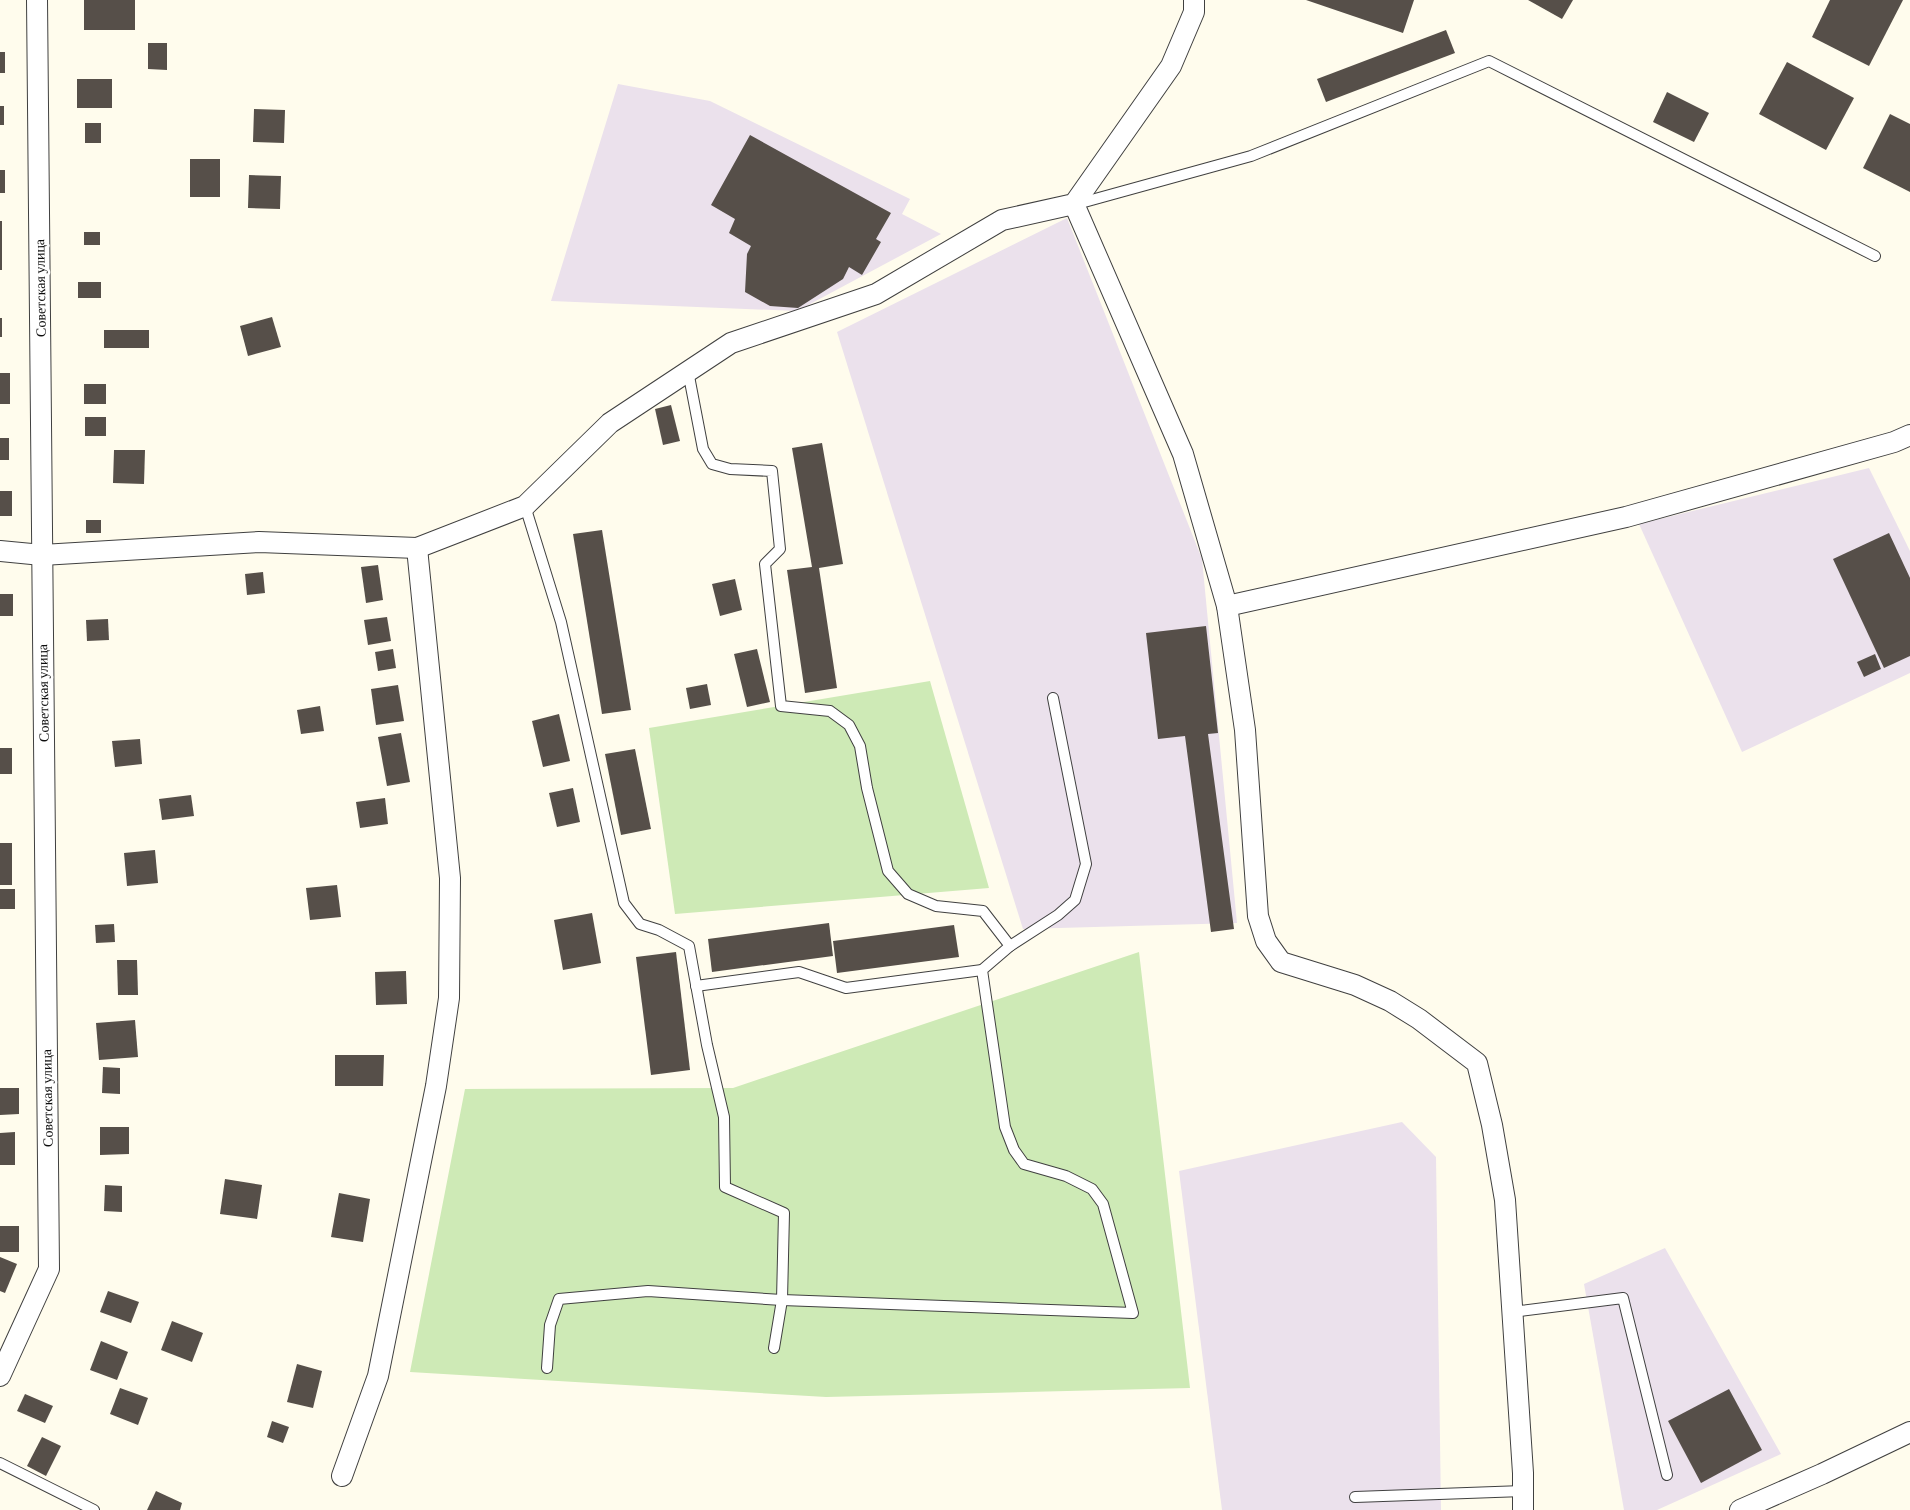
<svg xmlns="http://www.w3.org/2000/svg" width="1910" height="1510" font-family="'Crimson Pro',serif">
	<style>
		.industrial { fill: #ebe1ec }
		.green { fill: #ceeab6 }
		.building { fill: #564f49 }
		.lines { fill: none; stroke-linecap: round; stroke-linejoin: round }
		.service-casing { stroke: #404040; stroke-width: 12 }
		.minor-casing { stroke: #404040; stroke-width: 22 }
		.service { stroke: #fff; stroke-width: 10 }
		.minor { stroke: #fff; stroke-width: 20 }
		.labels { text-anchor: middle; stroke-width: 5; stroke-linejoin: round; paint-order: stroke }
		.street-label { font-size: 14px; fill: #0d0d0d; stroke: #fff }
	</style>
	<rect width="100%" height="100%" fill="#fffced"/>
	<g class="industrial">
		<path d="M618 84 710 101 910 199 902 214 941 234 797 311 551 301Z"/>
		<path d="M1067 218 1202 559 1237 923 1023 929 837 332Z"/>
		<path d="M1869 468 1910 551V673L1742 752 1639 524Z"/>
		<path d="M1402 1122 1436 1157 1441 1510H1222L1179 1171Z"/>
		<path d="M1665 1248 1781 1454 1657 1510H1624L1584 1284Z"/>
	</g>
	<g class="green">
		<path d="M930 681 989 888 675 914 649 728Z"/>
		<path d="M1139 952 1190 1388 826 1397 410 1372 465 1089 733 1088Z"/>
	</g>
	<g class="building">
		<rect x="84" y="0" width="51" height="30"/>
		<path d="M1306 0H1414L1403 33Z"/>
		<path d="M1528 0H1573L1562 19Z"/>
		<path d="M1830 0H1903L1869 66 1812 37Z"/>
		<path d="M1446 30 1455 53 1326 102 1317 79Z"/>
		<path d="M148 43H167V70L148 69Z"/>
		<rect x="0" y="52" width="5" height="21"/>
		<path d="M1787 62 1854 98 1826 150 1759 114Z"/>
		<rect x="77" y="79" width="35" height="29"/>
		<path d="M1667 92 1709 113 1694 142 1653 122Z"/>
		<rect x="0" y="106" width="4" height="19"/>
		<path d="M254 109 285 110 284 143 253 142Z"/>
		<path d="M1890 114 1910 124V192L1863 168Z"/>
		<rect x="85" y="123" width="16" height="20"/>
		<path d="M750 135 891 213 876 239 881 242 862 275 849 267 843 279 798 308 770 306 745 292 747 254 751 246 729 233 735 219 711 205Z"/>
		<rect x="190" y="159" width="30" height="38"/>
		<rect x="0" y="170" width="5" height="23"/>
		<path d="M249 175 281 176 280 209 248 208Z"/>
		<rect x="0" y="221" width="2" height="49"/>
		<rect x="84" y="232" width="16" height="13"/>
		<rect x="78" y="282" width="23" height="16"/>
		<path d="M272 317 281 347 248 356 240 326Z"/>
		<rect x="0" y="318" width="2" height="19"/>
		<rect x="104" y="330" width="45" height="18"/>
		<rect x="0" y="373" width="10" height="31"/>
		<rect x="84" y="384" width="22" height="20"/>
		<path d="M671 405 680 441 663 445 655 409Z"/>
		<rect x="85" y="417" width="21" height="19"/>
		<rect x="0" y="438" width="9" height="22"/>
		<path d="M822 443 843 564 819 568 837 688 805 693 787 570 812 567 792 448Z"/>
		<path d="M114 450H145L144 484 113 483Z"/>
		<rect x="0" y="491" width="12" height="25"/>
		<rect x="86" y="520" width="15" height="13"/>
		<path d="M602 530 631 710 602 714 573 534Z"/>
		<path d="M1889 533 1910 578V656L1884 668 1833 559Z"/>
		<path d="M378 565 383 600 366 603 361 567Z"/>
		<path d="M263 572 265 593 247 595 245 574Z"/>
		<path d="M735 579 742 610 720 616 712 584Z"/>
		<rect x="0" y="594" width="13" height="22"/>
		<path d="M387 617 391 641 368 645 364 620Z"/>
		<path d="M108 619 109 640 87 641 86 620Z"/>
		<path d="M1206 626 1218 733 1208 734 1234 929 1211 932 1185 736 1158 739 1146 633Z"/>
		<path d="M393 649 396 668 378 671 375 652Z"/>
		<path d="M757 649 770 702 747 707 734 654Z"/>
		<path d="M1875 654 1881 669 1864 677 1857 662Z"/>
		<path d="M707 684 711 705 690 709 686 688Z"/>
		<path d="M398 685 404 721 376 725 371 689Z"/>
		<path d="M320 706 324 731 301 734 297 710Z"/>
		<path d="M559 714 570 761 543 767 532 721Z"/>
		<path d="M401 733 410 782 387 786 378 737Z"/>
		<path d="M140 739 142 764 115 767 112 741Z"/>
		<rect x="0" y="748" width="12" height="26"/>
		<path d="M635 749 651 829 621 835 605 754Z"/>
		<path d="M573 788 580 822 557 827 549 793Z"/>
		<path d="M191 795 194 816 162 820 159 799Z"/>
		<path d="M385 798 388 824 360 828 356 802Z"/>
		<rect x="0" y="843" width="12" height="42"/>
		<path d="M155 850 158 883 127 886 124 853Z"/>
		<path d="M337 885 341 917 310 920 306 888Z"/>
		<rect x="0" y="889" width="15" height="20"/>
		<path d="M592 913 601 963 563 970 554 920Z"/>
		<path d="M829 923 833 956 712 972 708 939Z"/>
		<path d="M114 924 115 942 96 943 95 925Z"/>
		<path d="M954 925 959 957 837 973 833 941Z"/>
		<path d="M676 952 690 1070 651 1075 636 957Z"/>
		<path d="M117 960H137L138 995H118Z"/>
		<path d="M406 971 407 1004 376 1005 375 972Z"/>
		<path d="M135 1020 138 1057 99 1060 96 1023Z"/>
		<path d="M335 1055H384L383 1086H335Z"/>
		<path d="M103 1067 120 1068V1094L102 1093Z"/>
		<path d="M0 1088H19V1114L0 1115Z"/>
		<path d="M100 1127H129V1154L100 1155Z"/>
		<path d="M15 1132V1165H0V1133Z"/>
		<path d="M225 1179 262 1185 257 1219 220 1214Z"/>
		<path d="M105 1185 122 1186V1212L104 1211Z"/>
		<path d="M339 1193 370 1199 363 1242 331 1237Z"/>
		<rect x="0" y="1226" width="19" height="26"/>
		<path d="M0 1257 17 1264 5 1293 0 1291Z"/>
		<path d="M108 1291 139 1302 131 1323 100 1312Z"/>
		<path d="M172 1321 203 1333 192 1362 161 1350Z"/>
		<path d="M101 1341 128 1352 117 1380 90 1370Z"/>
		<path d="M297 1364 322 1371 313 1408 287 1402Z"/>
		<path d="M120 1388 148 1398 138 1425 110 1414Z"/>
		<path d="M1729 1389 1762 1450 1701 1483 1668 1421Z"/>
		<path d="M25 1394 53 1406 45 1423 17 1411Z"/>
		<path d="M272 1421 289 1427 283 1443 267 1437Z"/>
		<path d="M42 1437 61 1446 46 1476 27 1466Z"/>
		<path d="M156 1491 182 1503 180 1510H147Z"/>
	</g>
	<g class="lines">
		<defs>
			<g id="service">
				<path d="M1077 204 1251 156 1489 61 1875 256"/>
				<path d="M688 371 703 449 712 464 730 469 772 471 780 549 765 564 781 706 830 711 849 725 860 746 867 788 888 871 908 894 936 906 983 911 1010 946"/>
				<path d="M525 506 561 622 624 903 640 924 659 930 689 946 707 1045 724 1117 725 1187 784 1213 782 1300 774 1348"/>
				<path d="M696 986 799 972 846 988 982 970"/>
				<path d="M1512 1312 1623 1298 1667 1475"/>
				<path d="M547 1368 550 1325 559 1299 648 1291 782 1300 1133 1313 1103 1204 1092 1189 1066 1176 1024 1164 1014 1150 1005 1127 982 970 1010 946 1058 915 1075 900 1086 864 1053 698"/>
				<path d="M0 1463 94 1510"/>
				<path d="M1355 1497 1523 1491"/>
			</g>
			<g id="minor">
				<path d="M1074 204 1183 454 1227 606 1245 730 1258 916 1266 941 1281 962 1355 985 1390 1001 1419 1019 1477 1063 1492 1125 1505 1200 1523 1473V1510"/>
				<path d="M0 551 42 555 259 542 417 548 525 506 610 423 731 343 876 294 1002 220 1074 204 1171 66 1194 12V0"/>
				<path d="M1227 606 1626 517 1894 442 1910 435"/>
				<path d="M0 1376 49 1269 37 0"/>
				<path d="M342 1476 378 1376 436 1086 449 998 450 878 417 548"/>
				<path d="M1740 1510 1822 1474 1910 1432"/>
			</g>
		</defs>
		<use href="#service" class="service-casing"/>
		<use href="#minor" class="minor-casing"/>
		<use href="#service" class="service"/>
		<use href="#minor" class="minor"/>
	</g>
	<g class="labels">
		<g class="street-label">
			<text transform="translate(40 288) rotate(-91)" y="5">Советская улица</text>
			<text transform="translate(43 693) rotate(-91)" y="5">Советская улица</text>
			<text transform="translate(47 1098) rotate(-91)" y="5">Советская улица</text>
		</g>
	</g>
</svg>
